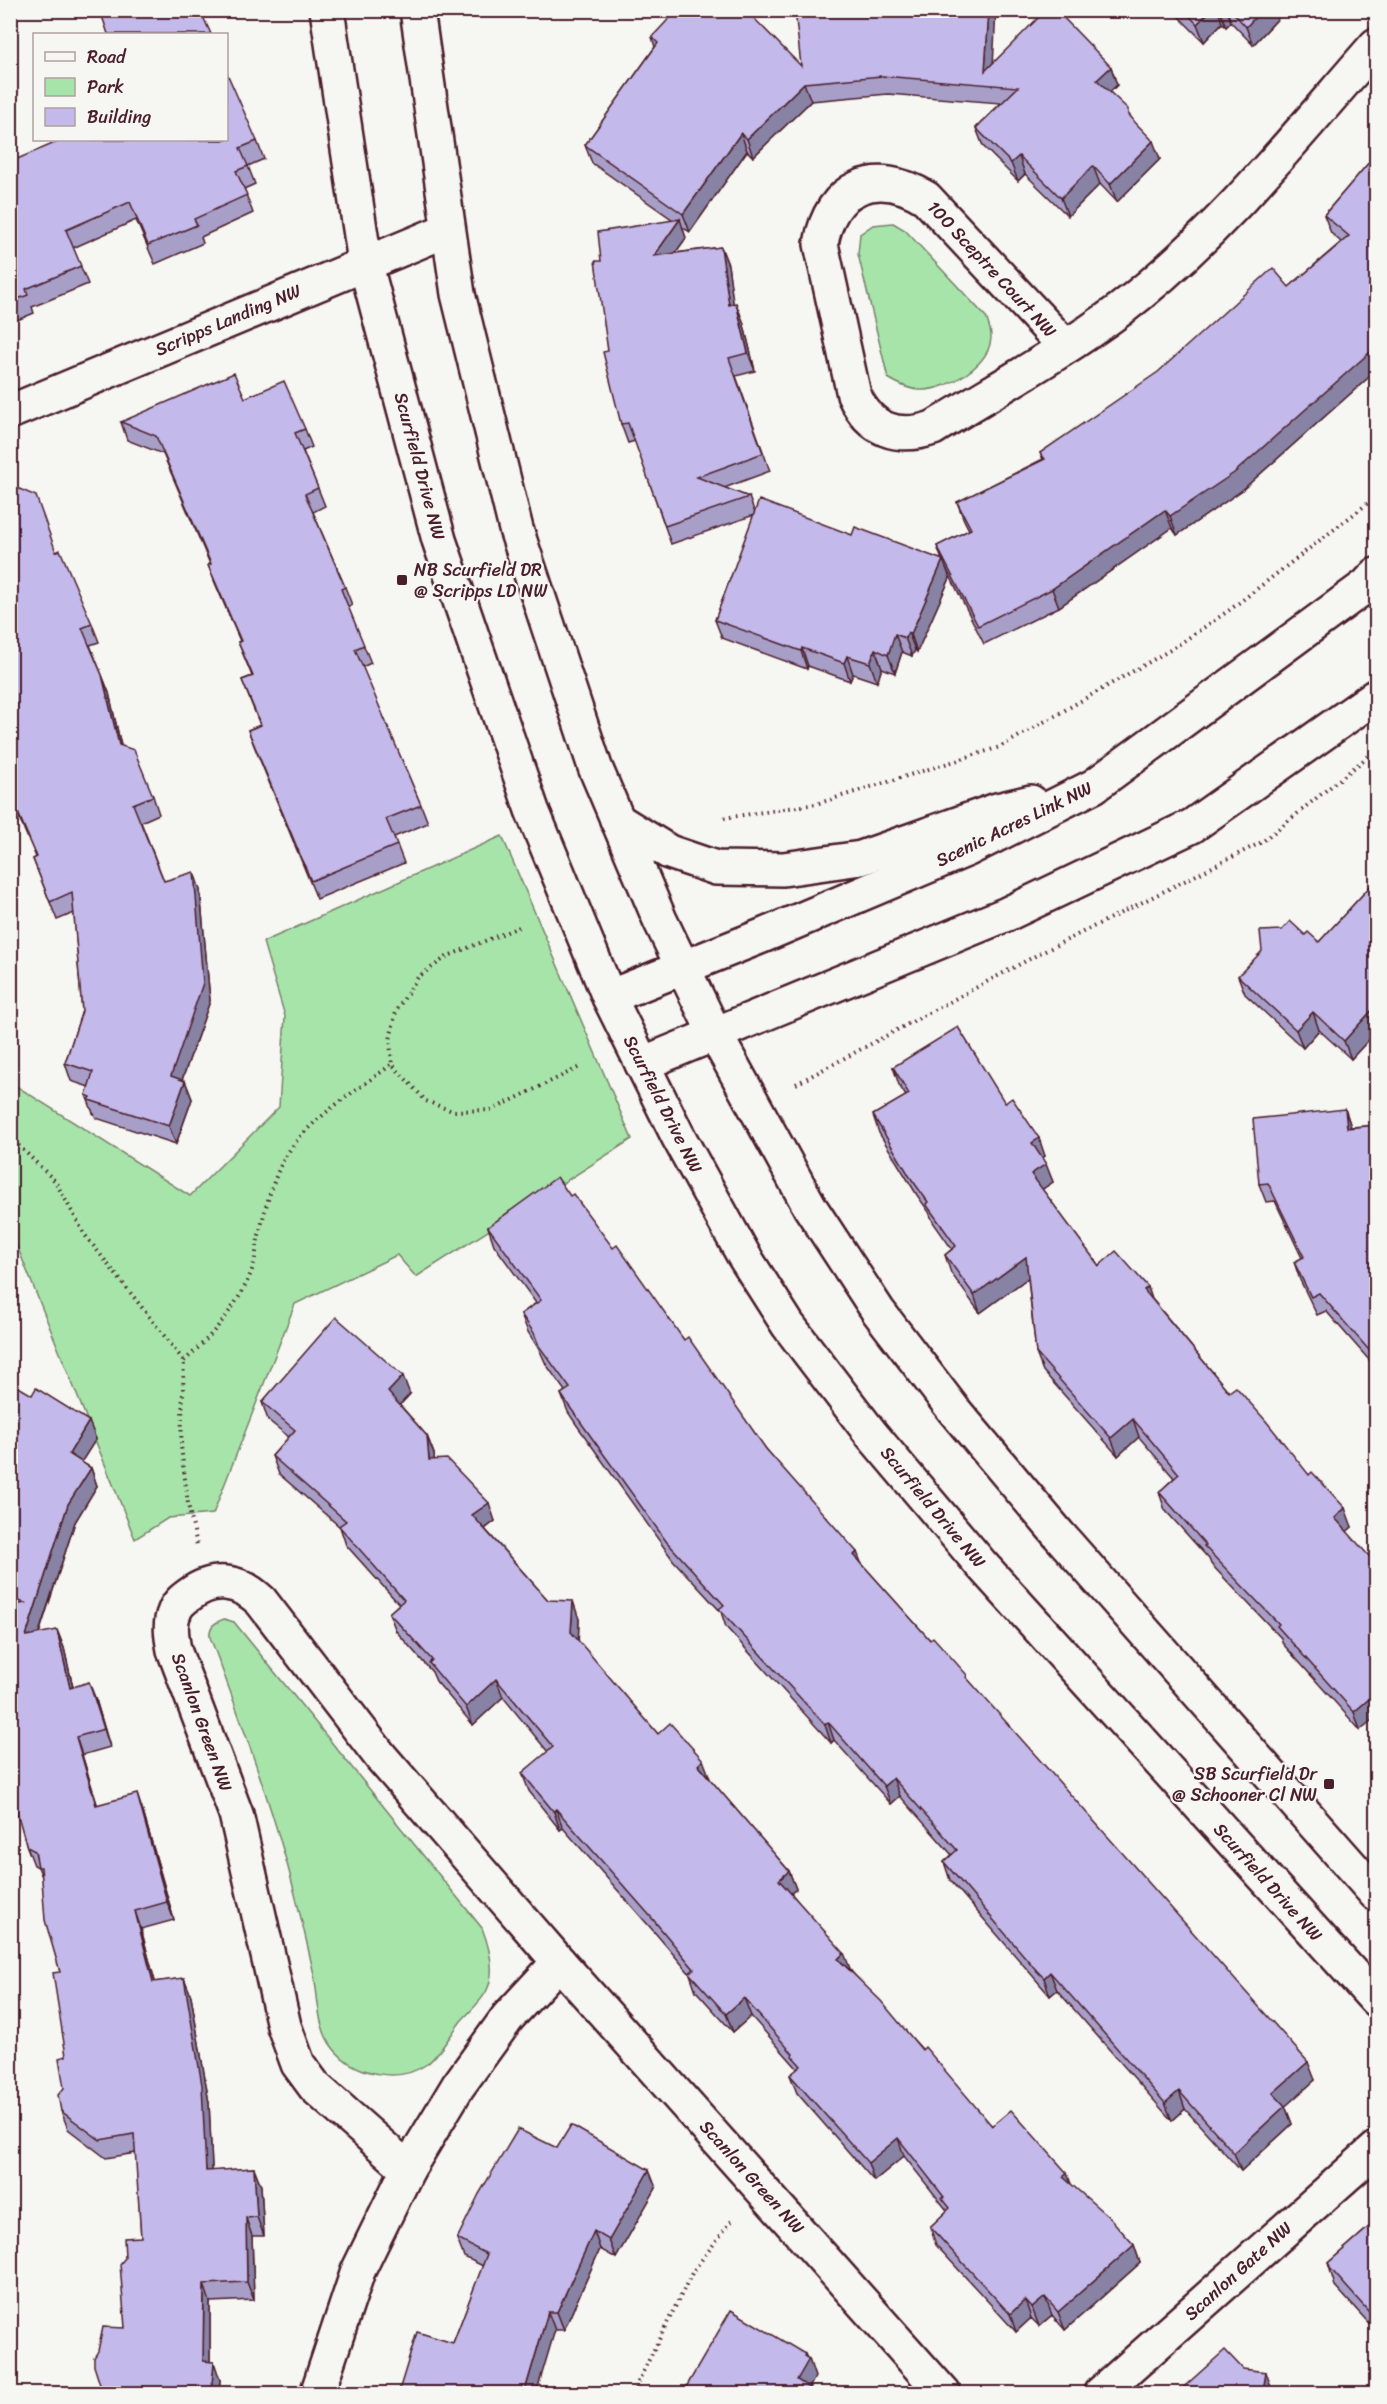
<svg xmlns="http://www.w3.org/2000/svg" width="1387" height="2404" font-family="Sriracha,sans-serif">
	<style>
		.green { fill: #a7e4aa; stroke: #78826a; stroke-width: 1.5 }
		.lines { fill: none; stroke-linecap: round; stroke-linejoin: round }
		.street-casing { stroke: #4a1f2b; stroke-width: 38 }
		.secondary-casing { stroke: #4a1f2b; stroke-width: 38 }
		.path { stroke: #4a1f2b; stroke-width: 4; stroke-dasharray: 1.5 4.5; stroke-linecap: butt }
		.street { stroke: #f6f6f2; stroke-width: 33 }
		.secondary { stroke: #f6f6f2; stroke-width: 33 }
		.wall { fill: #a89fc9; stroke: #4a1f2b; stroke-width: 1.5 }
		.shaded-wall { fill: #8882a4; stroke: #4a1f2b; stroke-width: 1.5 }
		.building { fill: #c3b9ea; stroke: #4a1f2b; stroke-width: 1.5 }
		.poi-dot { fill: #4a1f2b; stroke: #f6f6f2; stroke-width: 2 }
		.labels { text-anchor: middle; stroke-width: 4.5; stroke-linejoin: round; paint-order: stroke }
		.street-label { font-size: 18px; fill: #4a1f2b; stroke: #f6f6f2 }
		.poi-label { font-size: 18px; fill: #4a1f2b; stroke: #f6f6f2; text-anchor: start }
	</style>
	<rect width="100%" height="100%" fill="#f6f6f2"/>
	<filter id="ink" filterUnits="userSpaceOnUse"><feTurbulence type="fractalNoise" baseFrequency=".0167" numOctaves="2"/><feDisplacementMap in="SourceGraphic" scale="12" xChannelSelector="R" yChannelSelector="G"/><feConvolveMatrix kernelMatrix="1 2 1 2 8 2 1 2 1" color-interpolation-filters="sRGB"/></filter>
	<g filter="url(#ink)">
		<g class="green">
			<path d="M893 223 905 230 986 317C988 323 991 330 991 336 991 365 949 389 923 390 911 391 898 384 888 378L858 254 860 234 873 225Z"/>
			<path d="M502 836 632 1139 416 1277 397 1255 295 1304 213 1514 168 1518 135 1539 11 1231 10 1082 190 1196 279 1107 285 1016 263 942Z"/>
			<path d="M224 1619 234 1622 482 1928C489 1946 496 1971 487 1990 482 2001 469 2012 461 2021 452 2033 439 2055 427 2064 399 2084 354 2075 333 2048 316 2027 319 1996 313 1970 305 1934 296 1896 286 1860 264 1784 238 1711 210 1637 209 1626 214 1623 224 1619Z"/>
		</g>
		<g class="lines">
			<defs>
				<g id="street">
					<path d="M1065 346 926 198C876 167 831 186 821 244L854 395C870 430 897 440 933 428 996 389 1062 353 1121 309 1218 235 1296 136 1376 45"/>
					<path d="M10 412 447 230"/>
					<path d="M408 2169 315 2087 298 2064 284 2026 236 1814 174 1650C172 1639 169 1624 174 1613 177 1604 182 1600 189 1595 214 1576 239 1580 261 1601L381 1757 559 1962"/>
					<path d="M317 2394 358 2271 408 2169 458 2086 508 2017 559 1962 944 2394"/>
					<path d="M1100 2394 1376 2149"/>
				</g>
				<g id="secondary">
					<path d="M327 10 365 262 439 540 532 810 609 997 678 1136 744 1256 788 1325 872 1435 980 1563 1376 2000"/>
					<path d="M417 10 458 294 516 529 595 767 660 920 715 1034 810 1207 878 1311 953 1409 1059 1535 1376 1894"/>
					<path d="M617 820 669 852 716 868 783 869 861 858 997 810 1031 802"/>
					<path d="M609 997 762 936 968 849 1094 786 1367 585 1376 575"/>
					<path d="M642 1064 1007 914 1192 826 1376 696"/>
				</g>
			</defs>
			<use href="#street" class="street-casing"/>
			<use href="#secondary" class="secondary-casing"/>
			<g class="path">
				<path d="M724 818 816 804 1000 747 1172 649 1231 609 1376 497"/>
				<path d="M519 927 448 956 418 977 396 1011 390 1040 392 1064 426 1101 452 1111 492 1110 582 1066"/>
				<path d="M796 1084 1037 955 1262 842 1376 750"/>
				<path d="M10 1137 55 1181 85 1235 184 1361 181 1446 188 1504 197 1545"/>
				<path d="M184 1361C211 1337 236 1308 250 1275 255 1264 256 1251 258 1239 264 1214 271 1184 283 1161 303 1122 358 1090 392 1064"/>
				<path d="M635 2394 638 2382 693 2271 734 2218"/>
			</g>
			<use href="#street" class="street"/>
			<use href="#secondary" class="secondary"/>
		</g>
		<g class="wall">
			<path d="M100 10H211L202 14 107 28Z"/>
			<path d="M1172 10H1286L1253 45 1231 22 1226 27 1222 23 1204 42Z"/>
			<path d="M652 37 801 66 993 63 1111 67 1117 85 1110 92 1131 117 1160 159 1117 202 1100 184 1068 216 1025 174 1018 181 983 146 976 128 1001 103 888 94 811 101 753 157 747 151 690 232 682 227 686 238 675 253 721 247 728 265 733 304 743 321 755 371 736 376 770 471 724 488 749 497 755 513 852 535 942 560 937 546 969 530 964 520 957 502 1043 459 1040 453 1289 287 1341 242 1331 233 1324 215 1377 153V370L1241 491 1177 535 1172 528 1059 607 984 644 946 568 950 578 917 652 915 650 912 656 902 652 895 673 882 668 877 682 853 674 850 681 808 666 807 669 722 638 715 620 754 515 671 544 635 441 628 443 621 424 608 351 601 261 673 220 592 163 585 145 655 47Z"/>
			<path d="M257 141 264 159 248 166 255 184 244 189 253 213 201 237 203 243 155 264 136 220 73 248 88 284 32 307 34 313 10 323V162Z"/>
			<path d="M245 398 305 429 312 447 303 451 325 506 313 512 345 587 352 605 348 607 371 663 362 667 421 805 428 823 394 837 404 863 317 899 255 748 248 730 260 725 242 680 252 676 238 642 240 641 215 583 208 565 210 564 163 454 127 440 121 422Z"/>
			<path d="M10 473 17 488 56 552 92 624 99 642 90 645 109 693 121 746 153 796 159 814 141 822 164 881 200 890 210 1001 182 1080 185 1081 192 1099 176 1144 96 1118 94 1114 93 1113 86 1095 89 1087 71 1081 65 1063 82 1011 74 913 57 920 33 859 36 857 10 797V706L15 704 10 692Z"/>
			<path d="M1377 879V1031L1351 1059 1319 1030 1303 1048 1245 994 1238 976 1305 935 1319 942Z"/>
			<path d="M893 1067 1005 1103 1045 1156 1042 1158 1053 1182 1042 1189 1099 1266 1153 1300 1229 1392 1309 1475 1352 1527 1347 1531 1360 1730 1283 1644 1281 1638 1211 1564 1209 1559 1165 1510 1159 1492 1174 1478 1139 1437 1118 1456 1043 1371 1036 1353 1028 1278 980 1313 951 1273 945 1255 952 1249 933 1222 929 1212 917 1195 879 1133 873 1115 906 1096 899 1085Z"/>
			<path d="M1345 1109 1351 1127 1377 1125V1369L1326 1311 1317 1315 1300 1280 1294 1262 1302 1258 1275 1201 1266 1202 1259 1184Z"/>
			<path d="M570 1196 684 1340 766 1449 862 1564 930 1640 970 1682 1315 2080 1285 2106 1292 2124 1241 2171 1185 2109 1172 2121 1057 1990 1050 1996 1044 1989 950 1880 944 1862 952 1855 900 1796 891 1804 834 1740 831 1743 726 1627 721 1612 673 1560 576 1424 568 1412 561 1394 565 1391 546 1364 540 1351 528 1332 521 1314 536 1303 494 1245 488 1227Z"/>
			<path d="M10 1247 16 1263 10 1265Z"/>
			<path d="M10 1382 96 1439 81 1462 91 1468 97 1486 75 1522 39 1634 57 1630 64 1648 73 1687 96 1700 110 1747 82 1755 97 1805 143 1812 174 1920 141 1929 155 1982 184 1978 191 1996 209 2103 212 2171 254 2168 261 2186 264 2236H252L254 2300 210 2302V2362L220 2380 219 2394H103L125 2328 141 2237 136 2153 106 2158 68 2129 61 2111 64 2088 66 2056 60 1972 42 1877 38 1867 34 1865 27 1847 16 1806 10 1808Z"/>
			<path d="M410 1394 400 1405 427 1436 434 1454V1460L495 1521 485 1529 548 1600 579 1619 578 1641 658 1734 710 1779 789 1871 796 1889 791 1893 851 1971 992 2126 1071 2185 1134 2245 1140 2263 1065 2330 1052 2315 1039 2326 1031 2318 1016 2332 936 2245 930 2227 947 2211 946 2209 904 2156 874 2181 797 2093 790 2075 797 2070 796 2067 751 2016 733 2032 696 1991 690 1974 657 1935 563 1828 560 1830 529 1791 522 1773 548 1752 503 1697 473 1725 436 1681 432 1672 396 1631 389 1613 399 1604 346 1545 340 1527 279 1474 272 1456 289 1437 268 1420 262 1402Z"/>
			<path d="M557 2148 656 2188 616 2258 600 2249 564 2330H555L453 2343 483 2266 464 2257 457 2239Z"/>
			<path d="M1377 2220V2332L1335 2286 1328 2263Z"/>
		</g>
		<g class="shaded-wall">
			<path d="M989 10H996L992 85 985 71Z"/>
			<path d="M1211 10H1218L1222 23 1204 42 1197 24Z"/>
			<path d="M1220 10H1227L1231 22 1226 27Z"/>
			<path d="M1262 10H1286L1253 45 1246 27Z"/>
			<path d="M1111 67 1117 85 1103 98 1097 80Z"/>
			<path d="M804 83 811 101 753 157 747 139Z"/>
			<path d="M741 133 747 151 690 232 683 214Z"/>
			<path d="M1153 141 1160 159 1117 202 1110 184Z"/>
			<path d="M1019 156 1025 174 1018 181 1011 163Z"/>
			<path d="M1093 166 1100 184 1068 216 1061 198Z"/>
			<path d="M680 219 686 238 660 274 654 256Z"/>
			<path d="M721 247 728 265 736 323 729 305Z"/>
			<path d="M736 303 743 321 755 371 748 353Z"/>
			<path d="M1377 346V370L1241 491 1177 535 1170 516Z"/>
			<path d="M1165 510 1172 528 1059 607 1052 589Z"/>
			<path d="M943 560 950 578 917 652 911 634Z"/>
			<path d="M908 632 915 650 912 656 905 638Z"/>
			<path d="M895 634 902 652 895 673 888 655Z"/>
			<path d="M802 648 808 666 807 669 801 651Z"/>
			<path d="M875 649 882 668 877 682 870 663Z"/>
			<path d="M847 656 853 674 850 681 844 663Z"/>
			<path d="M102 675 109 693 125 763 119 745Z"/>
			<path d="M194 872 200 890 210 1001 177 1094 171 1076Z"/>
			<path d="M1373 1009 1377 1018V1031L1351 1059 1344 1041Z"/>
			<path d="M1313 1012 1319 1030 1303 1048 1296 1030Z"/>
			<path d="M185 1081 192 1099 176 1144 169 1126Z"/>
			<path d="M1345 1109 1351 1127 1347 1128Z"/>
			<path d="M1039 1138 1045 1156 1038 1161 1032 1143Z"/>
			<path d="M1046 1164 1053 1182 1038 1192 1031 1174Z"/>
			<path d="M1026 1257 1032 1275 980 1313 974 1295Z"/>
			<path d="M1148 1287 1154 1305 1144 1290Z"/>
			<path d="M403 1376 410 1394 395 1410 388 1392Z"/>
			<path d="M1133 1419 1139 1437 1118 1456 1111 1438Z"/>
			<path d="M89 1421 96 1439 75 1472 69 1454Z"/>
			<path d="M427 1436 434 1454 435 1478 429 1460Z"/>
			<path d="M91 1468 97 1486 75 1522 32 1654 26 1636 68 1504Z"/>
			<path d="M489 1503 495 1521 479 1533 472 1515Z"/>
			<path d="M1345 1508 1352 1527 1342 1536 1335 1518Z"/>
			<path d="M857 1552 864 1570 854 1555Z"/>
			<path d="M573 1601 579 1619 578 1651 571 1632Z"/>
			<path d="M57 1630 64 1648 77 1706 70 1688Z"/>
			<path d="M496 1679 503 1697 473 1725 466 1707Z"/>
			<path d="M89 1682 96 1700 110 1747 104 1729Z"/>
			<path d="M1377 1692V1716L1360 1730 1354 1712Z"/>
			<path d="M828 1722 834 1740 831 1743 825 1725Z"/>
			<path d="M76 1737 82 1755 103 1823 96 1805Z"/>
			<path d="M703 1760 710 1778 698 1765Z"/>
			<path d="M893 1778 900 1796 891 1804 884 1786Z"/>
			<path d="M137 1794 143 1812 174 1920 167 1902Z"/>
			<path d="M556 1809 563 1828 560 1830 554 1812Z"/>
			<path d="M789 1871 796 1889 785 1898 779 1880Z"/>
			<path d="M135 1911 141 1929 160 2000 153 1982Z"/>
			<path d="M844 1953 851 1971 838 1959Z"/>
			<path d="M1050 1972 1057 1990 1050 1996 1044 1978Z"/>
			<path d="M184 1978 191 1996 209 2103 213 2189 206 2171Z"/>
			<path d="M744 1998 751 2016 733 2032 726 2014Z"/>
			<path d="M1308 2062 1315 2080 1280 2111 1273 2093Z"/>
			<path d="M1179 2091 1185 2109 1172 2121 1165 2103Z"/>
			<path d="M1285 2106 1292 2124 1241 2171 1234 2153Z"/>
			<path d="M898 2138 904 2156 874 2181 868 2163Z"/>
			<path d="M254 2168 261 2186 264 2236 257 2217Z"/>
			<path d="M649 2170 656 2188 616 2258 609 2240Z"/>
			<path d="M1067 2173 1074 2192 1063 2177Z"/>
			<path d="M246 2218 252 2236 254 2300 247 2282Z"/>
			<path d="M594 2231 600 2249 564 2330 557 2312Z"/>
			<path d="M1134 2245 1140 2263 1065 2330 1058 2312Z"/>
			<path d="M204 2284 210 2302V2380L203 2361Z"/>
			<path d="M1045 2297 1052 2315 1039 2326 1032 2308Z"/>
			<path d="M1025 2300 1031 2318 1016 2332 1010 2314Z"/>
			<path d="M548 2312 555 2330 536 2394H524Z"/>
			<path d="M805 2354 808 2360 809 2359 815 2377 806 2394 797 2380Z"/>
			<path d="M214 2362 220 2380 219 2394H211Z"/>
			<path d="M1266 2372 1272 2390V2394H1263V2392Z"/>
		</g>
		<g class="building">
			<path d="M100 10H200L211 34H108Z"/>
			<path d="M677 10H746L801 66 795 10H989L985 71 1046 10H1056L1111 67 1097 80 1128 109V115L1153 141 1110 184 1093 166 1061 198 1019 156 1011 163 976 128 1018 87 882 76 804 83 747 139 741 133 683 214 585 145 658 43 652 37Z"/>
			<path d="M1184 10H1211L1197 24Z"/>
			<path d="M1231 10H1262L1246 27Z"/>
			<path d="M226 71 257 141 240 148 248 166 236 171 247 195 194 219 197 225 148 245 130 202 66 230 81 266 26 289 28 295 10 302V162L62 140H226Z"/>
			<path d="M1377 153V331L1374 333 1377 336V346L1234 473 1170 516 1165 510 1052 589 978 626 937 546 971 529 957 502 1045 459 1040 453 1158 372 1273 268 1289 287 1349 236 1324 215Z"/>
			<path d="M680 219 654 256 721 247 729 305 736 303 748 353 729 358 763 453 697 477 749 497 665 526 628 423 621 424 603 352 608 351 595 261H601L598 232Z"/>
			<path d="M234 373 245 398 284 381 305 429 295 433 318 488 305 494 345 587 341 589 364 645 355 649 421 805 386 819 397 845 311 881 248 730 261 725 242 680 253 676 238 642 241 641 208 565 211 564 156 436 121 422Z"/>
			<path d="M10 473 17 488 36 496 56 552 60 550 92 624 82 628 102 675 119 745 134 750 153 796 133 804 164 881 194 872 203 983 171 1076 185 1081 169 1126 89 1100 91 1097 86 1095 93 1072 65 1063 82 1011 72 892 50 902 33 859 37 857 10 794V706L16 704 10 690Z"/>
			<path d="M759 500 852 535 855 527 943 560 911 634 908 632 905 638 895 634 888 655 875 649 870 663 847 656 844 663 802 648 801 651 715 620Z"/>
			<path d="M1377 879V1012L1373 1009 1344 1041 1313 1012 1296 1030 1238 976 1262 951 1260 931 1282 930 1290 921 1305 935 1308 932 1319 942Z"/>
			<path d="M958 1027 1005 1103 1012 1098 1039 1138 1032 1143 1046 1164 1031 1174 1099 1266 1116 1251 1148 1287 1144 1290 1229 1392 1236 1387 1266 1421 1309 1475 1312 1472 1345 1508 1335 1518 1377 1565V1692L1354 1712 1277 1626 1279 1624 1204 1546 1206 1545 1159 1492 1179 1474 1133 1419 1111 1438 1036 1353 1026 1257 974 1295 945 1255 956 1246 926 1204 928 1202 910 1177 873 1115 909 1094 893 1067Z"/>
			<path d="M1345 1109 1347 1128 1377 1125V1355L1375 1357 1319 1293 1311 1297 1294 1262 1304 1257 1268 1183 1259 1184 1253 1119Z"/>
			<path d="M557 1177 570 1196 573 1194 613 1248 617 1245 684 1340 688 1337 766 1449 857 1552 854 1555 930 1640 933 1637 967 1675 966 1677 1308 2062 1273 2093 1285 2106 1234 2153 1179 2091 1165 2103 1050 1972 1044 1978 1037 1971 944 1862 957 1850 893 1778 884 1786 828 1722 825 1725 719 1609 724 1605 666 1541 569 1406 561 1394 570 1388 539 1346 534 1333 521 1314 541 1300 488 1227Z"/>
			<path d="M336 1317 403 1376 388 1392 427 1436 429 1460 447 1459 489 1503 472 1515 548 1600 573 1601 571 1632 658 1734 670 1723 703 1760 698 1765 789 1871 779 1880 844 1953 838 1959 881 2001 922 2050 925 2047 992 2126 1011 2110 1067 2173 1063 2177 1111 2219 1134 2245 1058 2312 1045 2297 1032 2308 1025 2300 1010 2314 930 2227 950 2208 942 2198 944 2197 898 2138 868 2163 790 2075 801 2066 792 2056 793 2054 744 1998 726 2014 689 1973 694 1969 651 1917 556 1809 554 1812 522 1773 553 1747 496 1679 466 1707 429 1663 432 1660 389 1613 404 1600 339 1526 346 1521 272 1456 295 1430 262 1402Z"/>
			<path d="M10 1382 32 1395 36 1388 89 1421 69 1454 91 1468 68 1504 26 1636 57 1630 70 1688 89 1682 104 1729 76 1737 96 1805 137 1794 167 1902 135 1911 153 1982 184 1978 202 2085 206 2171 254 2168 257 2217 246 2218 247 2282 204 2284 203 2361 214 2362 211 2394H103L94 2366V2358L98 2351 103 2327 125 2328 120 2264 125 2258 124 2238 141 2237 134 2134 100 2140 61 2111 58 2095 64 2088 59 2058 66 2056 53 1973 60 1972 45 1920 41 1867H38L35 1851 27 1847 10 1788V1606L25 1603 10 1598Z"/>
			<path d="M571 2125 649 2170 609 2240 594 2231 557 2312H548L524 2394H398L417 2332 453 2343 487 2254 457 2239 479 2194 518 2129 557 2148Z"/>
			<path d="M1377 2220V2321L1329 2267 1330 2266 1328 2263Z"/>
			<path d="M731 2310 805 2354 804 2356 809 2359 797 2380 820 2394H682Z"/>
			<path d="M1225 2350 1243 2369 1266 2372 1263 2392 1264 2394H1176Z"/>
		</g>
	</g>
	<g class="poi-dot">
		<rect x="396" y="574" width="12" height="12" rx="3"/>
		<rect x="1323" y="1778" width="12" height="12" rx="3"/>
	</g>
	<g class="labels">
		<g class="street-label">
			<text transform="translate(992 269) rotate(47)" y="6">100 Sceptre Court NW</text>
			<text transform="translate(228 320) rotate(-23)" y="6">Scripps Landing NW</text>
			<text transform="translate(420 466) rotate(75)" y="6">Scurfield Drive NW</text>
			<text transform="translate(1014 824) rotate(-26)" y="6">Scenic Acres Link NW</text>
			<text transform="translate(663 1104) rotate(63)" y="6">Scurfield Drive NW</text>
			<text transform="translate(933 1507) rotate(50)" y="6">Scurfield Drive NW</text>
			<text transform="translate(202 1722) rotate(70)" y="6">Scanlon Green NW</text>
			<text transform="translate(1268 1882) rotate(48)" y="6">Scurfield Drive NW</text>
			<text transform="translate(752 2177) rotate(48)" y="6">Scanlon Green NW</text>
			<text transform="translate(1238 2271) rotate(-42)" y="6">Scanlon Gate NW</text>
		</g>
		<g class="poi-label">
			<text x="414" y="576">NB Scurfield DR<tspan x="414" dy="21">@ Scripps LD NW</tspan></text>
			<text x="1317" y="1780" text-anchor="end">SB Scurfield Dr<tspan x="1317" dy="21">@ Schooner Cl NW</tspan></text>
		</g>
	</g>
	<rect width="1387" height="2404" fill="none" stroke="#f6f6f2" stroke-width="36"/>
	<rect x="18" y="18" width="1351" height="2368" fill="none" stroke="#4a1f2b" stroke-width="2" filter="url(#ink)"/>
	<rect x="33" y="33" width="195" height="108" fill="#f6f6f2" stroke="#b1a0a2" stroke-width="1.5"/>
	<rect x="45" y="52" width="30" height="9" fill="#f6f6f2" stroke="#b1a0a2" stroke-width="1.5"/>
	<text x="87" y="63" font-size="18" fill="#4a1f2b">Road</text>
	<rect x="45" y="78" width="30" height="18" fill="#a7e4aa" stroke="#b1a0a2" stroke-width="1.5"/>
	<text x="87" y="93" font-size="18" fill="#4a1f2b">Park</text>
	<rect x="45" y="108" width="30" height="18" fill="#c3b9ea" stroke="#b1a0a2" stroke-width="1.5"/>
	<text x="87" y="123" font-size="18" fill="#4a1f2b">Building</text>
</svg>
